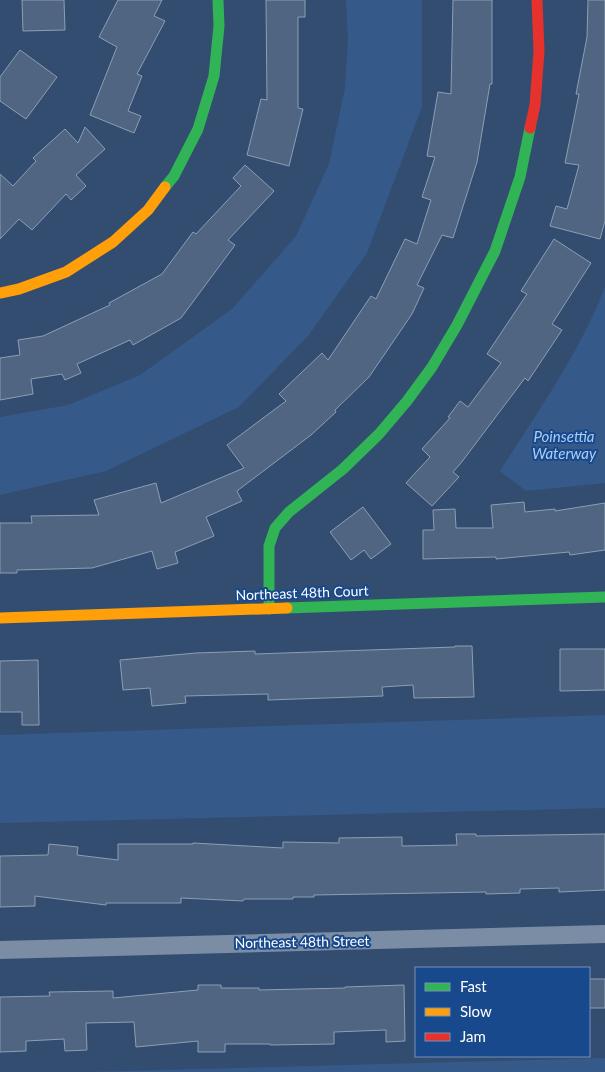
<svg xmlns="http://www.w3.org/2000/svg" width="605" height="1072" font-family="Lato,sans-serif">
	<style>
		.water { fill: #355989 }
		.building { fill: #4f6581; stroke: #8e9eb4 }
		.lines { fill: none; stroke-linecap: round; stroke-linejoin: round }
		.street { stroke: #7a8da5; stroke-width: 18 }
		.fast { stroke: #30b455; stroke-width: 11 }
		.slow { stroke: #ff9f0a; stroke-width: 11 }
		.jam { stroke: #e5322d; stroke-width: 11 }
		.labels { text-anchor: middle; stroke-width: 4; stroke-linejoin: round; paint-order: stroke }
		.street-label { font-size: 14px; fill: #fff; stroke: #18498c }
		.water-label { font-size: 15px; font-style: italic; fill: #adcef6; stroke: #18498c }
	</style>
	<rect width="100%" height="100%" fill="#334d71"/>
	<g class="water">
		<path d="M346 0H422V107L367 253 308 336 239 407 106 471 0 495V417L68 405 140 375 232 309 296 236 329 164 345 88 348 40Z"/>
		<path d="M605 287V483L526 491 500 471C537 413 580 352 605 287Z"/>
		<path d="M605 715V808L0 823V735Z"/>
		<path d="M605 1058V1072H89Z"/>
	</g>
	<g class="building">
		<path d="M22 0H64L65 30 23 31Z"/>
		<path d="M118 0H162L154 16 165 21 137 74 142 76 128 111 141 116 134 133 90 115 117 47 99 37Z"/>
		<path d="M266 0H305V17H298V108L303 109 289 166 247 155 261 99 267 100Z"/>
		<path d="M453 0H492V84H490L477 162 453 238 442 235 417 285 424 288 412 314 369 377 335 410 336 412 311 435 237 491 242 501 206 517 214 536 175 552 178 563 157 569 152 551 92 568 17 570V573H0V523H32L31 516 99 515 94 500 156 483 161 503 244 468 227 445 286 401 279 394 322 353 328 360 371 296 376 299 405 239 417 244 431 200 422 197 435 157 427 156 438 92 451 94Z"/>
		<path d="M588 0H605V221L600 239 550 226 556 206 567 209 579 165 565 163 579 94H576L587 37Z"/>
		<path d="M20 50 57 77 26 119 0 101V77Z"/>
		<path d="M85 127 105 149 76 175 86 186 71 200 66 194 32 230 19 219 0 239V174L13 186 36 161 33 158 65 129 78 143Z"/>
		<path d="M245 165 274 191 228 240 235 245 181 318 133 345 130 340 77 364 81 373 65 380 62 374 31 379 33 394 0 400V358L20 355 18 340 43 336 110 305 109 303 162 274 193 232 196 234 241 186 233 178Z"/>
		<path d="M554 239 591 263 552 324 562 330 528 381 525 378 461 463 453 472 459 477 432 506 406 483 430 457 422 449 450 418 448 417 460 401 468 407 501 363 487 354 527 294 521 291Z"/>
		<path d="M524 502 525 512 555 509V511L605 503V550L570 555 569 552 496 559V557L423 559V530H434L433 510 455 509 456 528H493L491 505Z"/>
		<path d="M363 507 391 544 371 559 364 550 351 560 330 532Z"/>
		<path d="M455 646H472L474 697 414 698 413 685 382 687 383 696 268 700V694L185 696 186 703 152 706 150 688 123 690 120 660 196 653 255 651V654L455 647Z"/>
		<path d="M560 649H605V690L560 691Z"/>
		<path d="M38 660 39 725H22V712H0V661Z"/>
		<path d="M456 834H476V836L605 834V890L559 892V888L520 889V893L486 894V892L314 895V897H293V899H244L243 901 181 898V903H106V905L35 896V906L0 907V856L48 855 49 844 78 847 77 855 118 860V844H193V843L283 848V842L339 843V838L402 837V846L457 845Z"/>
		<rect x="589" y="979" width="16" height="29"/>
		<path d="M198 985H221V988H259V990L345 988V987L404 985 405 1041 386 1042V1030L334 1032V1044L270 1045V1044H225V1052H198V1041L136 1047 134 1022 86 1023 87 1050 65 1051 64 1039 26 1041V1051L0 1052V997L50 996 49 992 113 991V998L198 990Z"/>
	</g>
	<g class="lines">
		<path class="street" d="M0 950 605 934"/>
		<g class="fast">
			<path d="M165 187 174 176 198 129 214 76 219 26 218 0"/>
			<path d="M287 608 605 597"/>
			<path d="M269 609V546L275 528 289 512 343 469 379 434 407 401 432 367 457 325 495 251 520 177 530 128"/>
		</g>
		<g class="slow">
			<path d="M0 293 19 289 66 272 113 242 148 210 165 187"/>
			<path d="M0 618 287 608"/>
		</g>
		<path class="jam" d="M530 128 535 105 539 51 537 0"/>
	</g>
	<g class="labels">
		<g class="street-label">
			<text transform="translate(302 593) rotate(-2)" y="5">Northeast 48th Court</text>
			<text transform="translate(302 942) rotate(-1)" y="5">Northeast 48th Street</text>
		</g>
		<g class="water-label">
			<text x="564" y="442">Poinsettia<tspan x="564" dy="17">Waterway</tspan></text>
		</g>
	</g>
	<rect x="415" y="967" width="175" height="90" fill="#18498c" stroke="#7492ba"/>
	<rect x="425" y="983" width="25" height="8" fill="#30b455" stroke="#7492ba"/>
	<text x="460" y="992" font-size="15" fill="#ffffff">Fast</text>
	<rect x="425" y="1008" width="25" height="8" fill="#ff9f0a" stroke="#7492ba"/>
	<text x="460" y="1017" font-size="15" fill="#ffffff">Slow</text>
	<rect x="425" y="1033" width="25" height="8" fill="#e5322d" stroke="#7492ba"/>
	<text x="460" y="1042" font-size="15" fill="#ffffff">Jam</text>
</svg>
